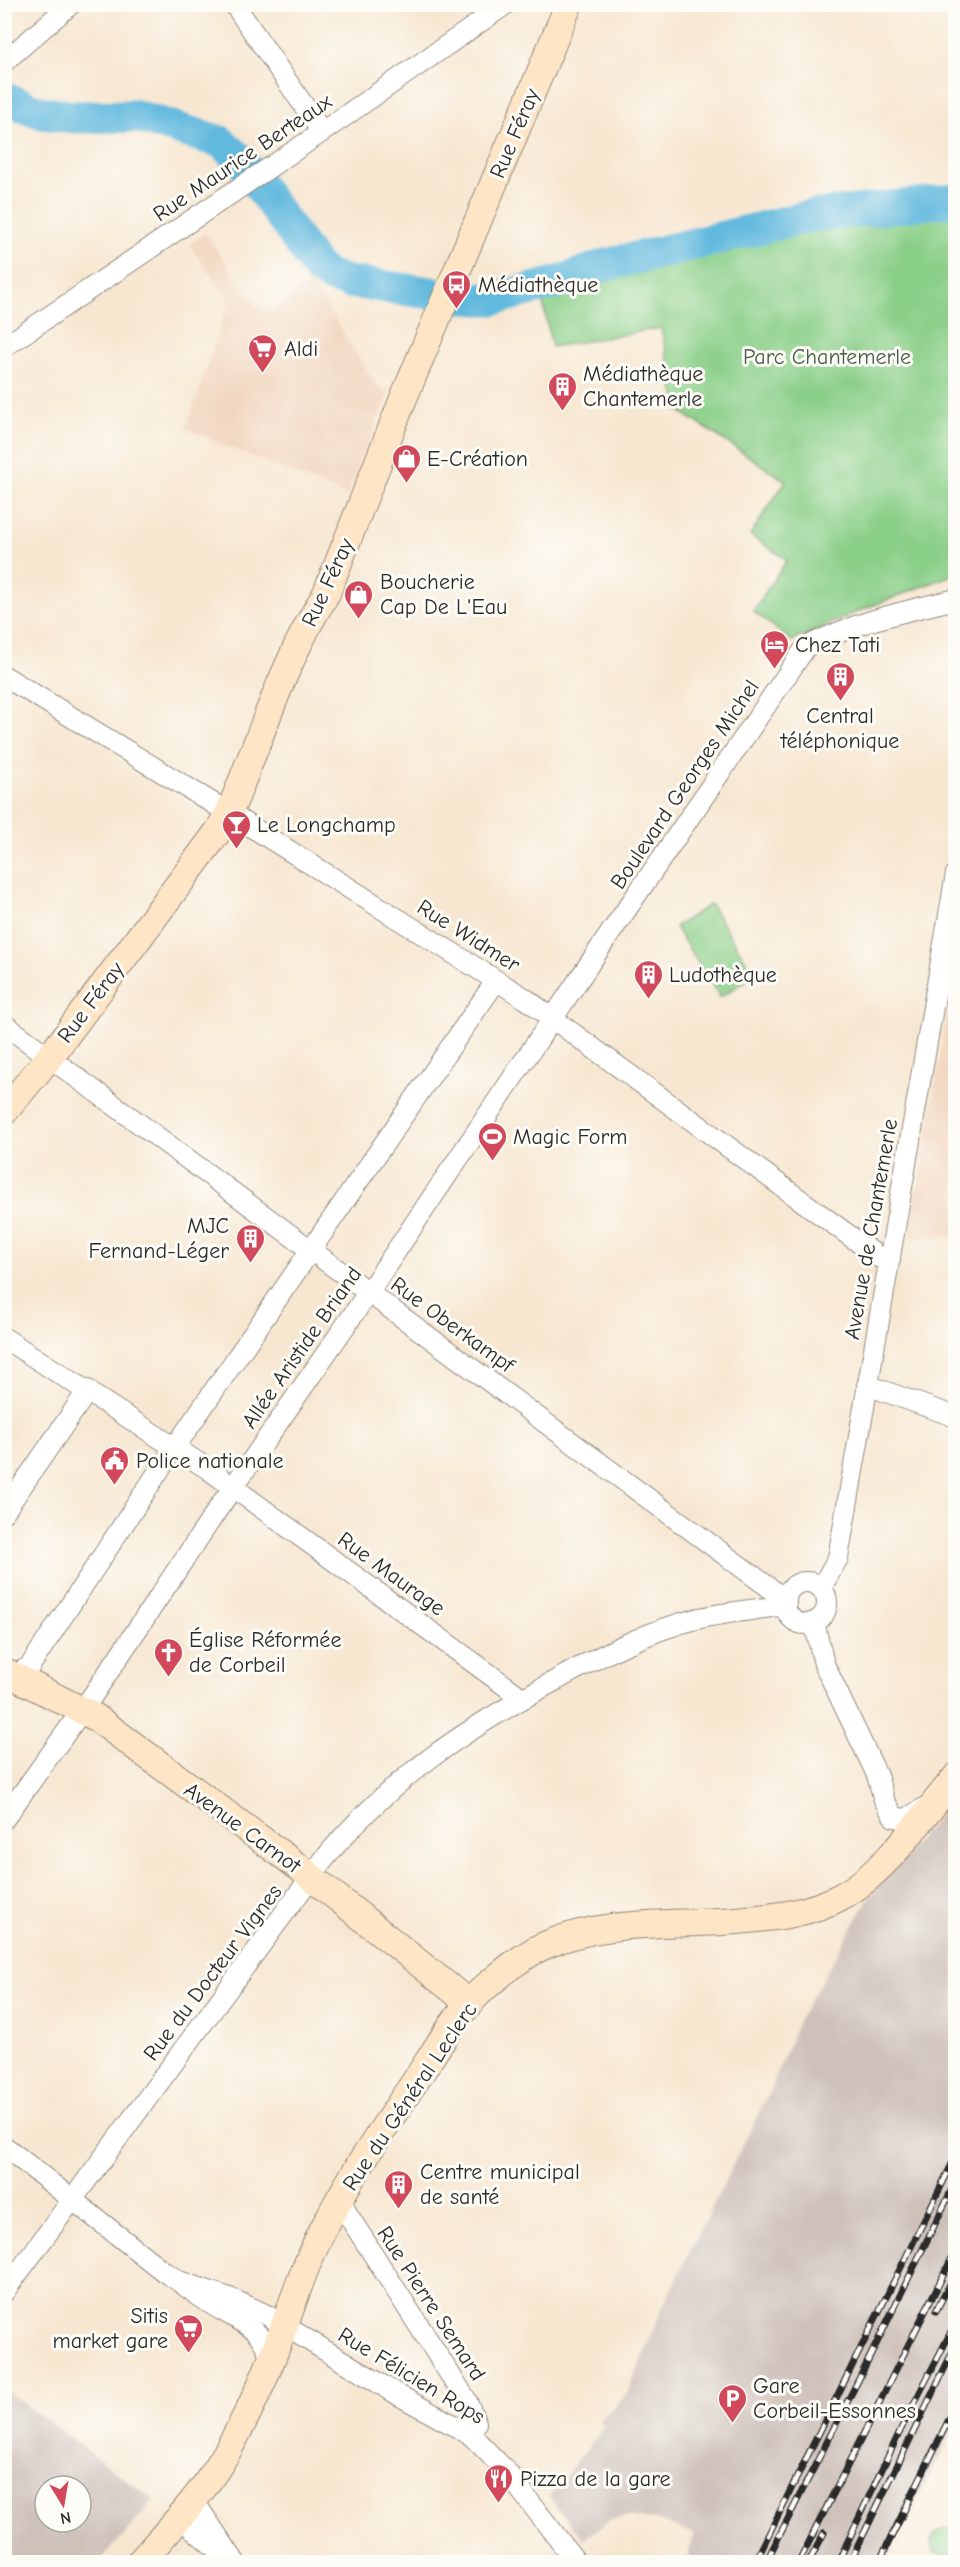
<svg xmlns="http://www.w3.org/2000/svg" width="960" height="2567" font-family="'Comic Neue',sans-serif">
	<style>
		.built { fill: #f1d5bd }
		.industrial { fill: #cec1ba; fill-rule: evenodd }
		.green { fill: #8acf88; stroke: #5a7d5a; stroke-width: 1.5 }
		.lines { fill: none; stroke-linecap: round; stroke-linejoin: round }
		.river { stroke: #62b9de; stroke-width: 33 }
		.street-casing { stroke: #91897e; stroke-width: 22 }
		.secondary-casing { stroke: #91897e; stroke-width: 29 }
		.street { stroke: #fff; stroke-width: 20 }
		.secondary { stroke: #fee5c5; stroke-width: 27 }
		.rail-casing { stroke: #2b2b2b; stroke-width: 7 }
		.rail { stroke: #fdfcf7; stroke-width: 4.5; stroke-dasharray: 14; stroke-linecap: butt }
		.labels { text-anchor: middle; stroke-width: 6; stroke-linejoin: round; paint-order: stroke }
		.street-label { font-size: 22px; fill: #2b2b2b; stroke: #fdfcf7 }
		.poi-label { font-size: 22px; fill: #2b2b2b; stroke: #fdfcf7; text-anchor: start }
		.park-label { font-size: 22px; fill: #485c47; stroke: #fdfcf7 }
	</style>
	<rect width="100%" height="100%" fill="#fdfcf7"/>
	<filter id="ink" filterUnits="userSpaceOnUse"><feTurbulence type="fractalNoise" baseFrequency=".0167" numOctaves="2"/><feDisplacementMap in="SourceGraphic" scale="12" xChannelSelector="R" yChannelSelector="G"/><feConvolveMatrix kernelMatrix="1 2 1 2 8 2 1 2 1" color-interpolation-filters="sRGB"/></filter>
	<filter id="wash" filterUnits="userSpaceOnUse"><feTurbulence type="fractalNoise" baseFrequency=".008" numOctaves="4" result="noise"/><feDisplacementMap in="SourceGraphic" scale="24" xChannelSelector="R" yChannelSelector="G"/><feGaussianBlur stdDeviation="1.35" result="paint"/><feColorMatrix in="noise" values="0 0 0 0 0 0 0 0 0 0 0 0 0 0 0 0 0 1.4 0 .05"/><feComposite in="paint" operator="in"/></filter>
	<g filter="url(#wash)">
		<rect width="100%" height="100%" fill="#f7e7d1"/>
		<g class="built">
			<path d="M205 233 257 308 273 311 310 280 377 386 389 393 347 496 186 429 229 301 189 244Z"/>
			<path d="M955 970V1235L909 1239 927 1133Z"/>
		</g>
		<g class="industrial">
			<path d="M955 1798V2427L885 2562H688V2549L695 2535 659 2521 629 2516 611 2520 583 2539 549 2497 605 2426 599 2421 627 2394 665 2302 772 2086 798 2021 873 1891Z"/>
			<path d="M4 2389 154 2500 100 2562H5ZM45 2486H81V2522H45Z"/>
		</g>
		<g class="green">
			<path d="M955 210V574L861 610 792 641 753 611 787 560 750 535 786 481 678 410 661 328 552 347 541 294 852 221Z"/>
			<path d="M710 904 755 975 720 997 675 927Z"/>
			<path d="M948 2528 955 2530V2554L946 2558 935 2552C928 2540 935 2530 948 2528Z"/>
		</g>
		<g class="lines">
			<path class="river" d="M4 98 42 113 75 117 136 116 221 142 240 159 318 269 331 277 349 282 477 299H494L556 283 602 266 811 216 956 200"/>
		</g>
	</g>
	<g filter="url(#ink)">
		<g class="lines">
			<defs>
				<g id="street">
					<path d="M234 4 322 132"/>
					<path d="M4 62 71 4"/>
					<path d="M4 347 322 132 506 4"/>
					<path d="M4 676 229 813 526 999 880 1258 890 1260"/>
					<path d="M4 1024 786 1600"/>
					<path d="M4 1338 208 1469 522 1698"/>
					<path d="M867 1385 956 1417"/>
					<path d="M4 1512 88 1390"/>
					<circle cx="806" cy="1603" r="21"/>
					<path d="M821 1588 838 1558 956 874"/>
					<path d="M814 1622 824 1664 877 1775 884 1800 894 1817 906 1819 927 1806"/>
					<path d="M4 1682 30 1666 160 1469 496 981"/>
					<path d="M4 1819 93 1695 220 1506 355 1312 594 957 806 647C852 623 905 611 956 599"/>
					<path d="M4 2146 163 2271C179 2280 193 2293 209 2303 235 2319 266 2328 271 2362"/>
					<path d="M340 2198 348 2215 467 2401 476 2423 471 2435"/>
					<path d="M182 2282 232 2299 267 2315 400 2396 471 2435 506 2471 576 2562"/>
					<path d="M4 2292 325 1858C391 1777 470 1726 562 1677 604 1654 648 1631 696 1619 725 1612 756 1610 786 1605"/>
					<path d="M194 2501 235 2562"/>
					<path d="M180 2518 224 2555"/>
				</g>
				<g id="secondary">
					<path d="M4 1112 49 1058 217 833 229 813C260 740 283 662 326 594L404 397 569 4"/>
					<path d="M4 1671 95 1717 300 1868 469 2003"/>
					<path d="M140 2562C174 2524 209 2487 233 2441 247 2415 261 2387 272 2358 286 2324 296 2289 311 2255 339 2191 379 2135 418 2077 438 2047 456 2014 483 1989 503 1972 524 1954 548 1944 608 1918 679 1926 742 1920 777 1917 811 1913 842 1896 885 1873 924 1814 956 1777"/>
				</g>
			</defs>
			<use href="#street" class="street-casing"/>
			<use href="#secondary" class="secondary-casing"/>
			<use href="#street" class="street"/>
			<use href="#secondary" class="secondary"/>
			<defs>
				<g id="rail">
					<path d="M936 2311 956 2272"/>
					<path d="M755 2562 956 2156"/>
					<path d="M766 2562 866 2365 956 2181"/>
					<path d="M799 2562 956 2250"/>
					<path d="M809 2562 824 2533"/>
					<path d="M838 2562 903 2425 956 2322"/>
					<path d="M850 2562 956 2345"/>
					<path d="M879 2562 956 2405"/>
				</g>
			</defs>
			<use href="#rail" class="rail-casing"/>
			<use href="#rail" class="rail"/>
		</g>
	</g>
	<defs>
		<symbol id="bus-pin" viewBox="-11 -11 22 30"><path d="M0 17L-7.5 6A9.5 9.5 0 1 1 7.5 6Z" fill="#d1495b" stroke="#fdfcf7"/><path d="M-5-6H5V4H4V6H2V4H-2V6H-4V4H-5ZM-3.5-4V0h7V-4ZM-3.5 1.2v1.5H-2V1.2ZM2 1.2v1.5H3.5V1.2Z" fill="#fff"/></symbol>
		<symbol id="supermarket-pin" viewBox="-11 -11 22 30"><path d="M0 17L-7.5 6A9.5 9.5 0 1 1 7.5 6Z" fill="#d1495b" stroke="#fdfcf7"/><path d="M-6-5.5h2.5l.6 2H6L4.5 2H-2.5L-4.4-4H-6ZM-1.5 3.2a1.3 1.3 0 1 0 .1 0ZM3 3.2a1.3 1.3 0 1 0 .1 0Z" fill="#fff"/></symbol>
		<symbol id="building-pin" viewBox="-11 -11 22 30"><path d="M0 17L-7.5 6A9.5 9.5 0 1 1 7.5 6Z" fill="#d1495b" stroke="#fdfcf7"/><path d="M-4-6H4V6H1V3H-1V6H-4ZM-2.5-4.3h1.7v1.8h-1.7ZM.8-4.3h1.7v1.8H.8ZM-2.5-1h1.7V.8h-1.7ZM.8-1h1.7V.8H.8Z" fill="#fff"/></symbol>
		<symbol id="shop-pin" viewBox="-11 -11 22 30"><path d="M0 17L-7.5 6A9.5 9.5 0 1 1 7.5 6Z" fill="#d1495b" stroke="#fdfcf7"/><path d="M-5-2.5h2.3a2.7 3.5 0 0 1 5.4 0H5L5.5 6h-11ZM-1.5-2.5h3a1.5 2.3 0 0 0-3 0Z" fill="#fff"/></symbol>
		<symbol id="hotel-pin" viewBox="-11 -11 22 30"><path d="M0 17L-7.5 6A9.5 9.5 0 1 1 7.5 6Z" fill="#d1495b" stroke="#fdfcf7"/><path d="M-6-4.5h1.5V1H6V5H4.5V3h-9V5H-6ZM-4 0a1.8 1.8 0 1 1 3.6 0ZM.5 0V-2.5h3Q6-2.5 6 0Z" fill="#fff"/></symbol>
		<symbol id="bar-pin" viewBox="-11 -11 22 30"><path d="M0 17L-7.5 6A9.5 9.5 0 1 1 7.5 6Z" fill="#d1495b" stroke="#fdfcf7"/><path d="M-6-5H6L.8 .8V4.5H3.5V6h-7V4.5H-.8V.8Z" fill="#fff"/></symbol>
		<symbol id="stadium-pin" viewBox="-11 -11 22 30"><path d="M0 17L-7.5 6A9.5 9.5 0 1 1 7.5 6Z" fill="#d1495b" stroke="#fdfcf7"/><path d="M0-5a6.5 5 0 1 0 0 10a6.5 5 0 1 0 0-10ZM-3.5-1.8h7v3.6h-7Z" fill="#fff"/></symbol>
		<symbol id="civic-pin" viewBox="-11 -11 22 30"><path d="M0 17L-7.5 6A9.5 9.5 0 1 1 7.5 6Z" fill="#d1495b" stroke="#fdfcf7"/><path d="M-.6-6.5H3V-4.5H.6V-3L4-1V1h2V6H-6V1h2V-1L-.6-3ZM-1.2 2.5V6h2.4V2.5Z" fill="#fff"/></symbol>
		<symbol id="church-pin" viewBox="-11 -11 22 30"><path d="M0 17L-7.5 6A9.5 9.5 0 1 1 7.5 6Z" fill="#d1495b" stroke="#fdfcf7"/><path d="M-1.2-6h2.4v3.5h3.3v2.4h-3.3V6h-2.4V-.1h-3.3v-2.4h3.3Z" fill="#fff"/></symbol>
		<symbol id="parking-pin" viewBox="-11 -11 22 30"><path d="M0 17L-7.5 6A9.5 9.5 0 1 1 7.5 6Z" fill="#d1495b" stroke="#fdfcf7"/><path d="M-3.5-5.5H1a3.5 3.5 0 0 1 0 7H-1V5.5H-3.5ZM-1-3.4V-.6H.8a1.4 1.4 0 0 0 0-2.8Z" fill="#fff"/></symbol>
		<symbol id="restaurant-pin" viewBox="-11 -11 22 30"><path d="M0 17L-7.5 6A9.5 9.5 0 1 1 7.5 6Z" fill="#d1495b" stroke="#fdfcf7"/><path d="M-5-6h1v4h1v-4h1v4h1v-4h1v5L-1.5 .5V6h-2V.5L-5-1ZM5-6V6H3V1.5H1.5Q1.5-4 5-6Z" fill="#fff"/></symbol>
	</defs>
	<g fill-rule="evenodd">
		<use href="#bus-pin" x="440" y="268" width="33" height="45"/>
		<use href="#supermarket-pin" x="246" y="332" width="33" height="45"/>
		<use href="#building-pin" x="546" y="370" width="33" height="45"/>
		<use href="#shop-pin" x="390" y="442" width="33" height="45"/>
		<use href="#shop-pin" x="342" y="578" width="33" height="45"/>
		<use href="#hotel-pin" x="758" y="628" width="33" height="45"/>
		<use href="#building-pin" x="824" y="660" width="33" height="45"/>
		<use href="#bar-pin" x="220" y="808" width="33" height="45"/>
		<use href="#building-pin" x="632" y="958" width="33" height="45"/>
		<use href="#stadium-pin" x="476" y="1120" width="33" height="45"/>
		<use href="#building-pin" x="234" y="1222" width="33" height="45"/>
		<use href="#civic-pin" x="98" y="1444" width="33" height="45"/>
		<use href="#church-pin" x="152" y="1636" width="33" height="45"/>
		<use href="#building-pin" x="382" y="2168" width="33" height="45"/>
		<use href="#supermarket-pin" x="172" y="2312" width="33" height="45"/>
		<use href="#parking-pin" x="716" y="2382" width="33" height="45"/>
		<use href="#restaurant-pin" x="482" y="2462" width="33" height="45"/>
	</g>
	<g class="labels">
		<g class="street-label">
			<text transform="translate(514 133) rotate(-67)" y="8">Rue Féray</text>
			<text transform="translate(242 157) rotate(-34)" y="8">Rue Maurice Berteaux</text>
			<text transform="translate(327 582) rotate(-65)" y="8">Rue Féray</text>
			<text transform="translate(684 784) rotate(-56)" y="8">Boulevard Georges Michel</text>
			<text transform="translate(469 935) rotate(32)" y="8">Rue Widmer</text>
			<text transform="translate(90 1002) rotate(-53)" y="8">Rue Féray</text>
			<text transform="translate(870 1229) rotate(-80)" y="8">Avenue de Chantemerle</text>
			<text transform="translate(453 1324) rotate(36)" y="8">Rue Oberkampf</text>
			<text transform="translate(301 1347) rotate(-55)" y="8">Allée Aristide Briand</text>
			<text transform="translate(392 1573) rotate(36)" y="8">Rue Maurage</text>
			<text transform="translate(243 1827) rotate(36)" y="8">Avenue Carnot</text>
			<text transform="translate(212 1972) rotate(-53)" y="8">Rue du Docteur Vignes</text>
			<text transform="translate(409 2096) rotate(-56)" y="8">Rue du Général Leclerc</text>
			<text transform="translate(432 2303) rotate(57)" y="8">Rue Pierre Semard</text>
			<text transform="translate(412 2375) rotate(31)" y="8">Rue Félicien Rops</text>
		</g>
		<g class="poi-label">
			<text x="478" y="292">Médiathèque</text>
			<text x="284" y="356">Aldi</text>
			<text x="583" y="381">Médiathèque<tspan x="583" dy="25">Chantemerle</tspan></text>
			<text x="427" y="466">E-Création</text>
			<text x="380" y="589">Boucherie<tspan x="380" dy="25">Cap De L'Eau</tspan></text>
			<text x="795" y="652">Chez Tati</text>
			<text x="840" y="723" text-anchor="middle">Central<tspan x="840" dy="25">téléphonique</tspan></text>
			<text x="257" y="832">Le Longchamp</text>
			<text x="669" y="982">Ludothèque</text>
			<text x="513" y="1144">Magic Form</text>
			<text x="229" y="1233" text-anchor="end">MJC<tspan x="229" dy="25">Fernand-Léger</tspan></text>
			<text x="136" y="1468">Police nationale</text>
			<text x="189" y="1647">Église Réformée<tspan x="189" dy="25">de Corbeil</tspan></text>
			<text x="420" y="2179">Centre municipal<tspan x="420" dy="25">de santé</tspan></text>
			<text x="168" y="2323" text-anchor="end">Sitis<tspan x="168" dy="25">market gare</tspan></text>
			<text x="753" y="2393">Gare<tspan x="753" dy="25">Corbeil-Essonnes</tspan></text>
			<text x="520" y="2486">Pizza de la gare</text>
		</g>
		<g class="park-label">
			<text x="827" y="364">Parc Chantemerle</text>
		</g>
	</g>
	<rect width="960" height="2567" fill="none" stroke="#fdfcf7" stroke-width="24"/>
	<g transform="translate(63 2504) rotate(169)"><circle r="28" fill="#fdfcf7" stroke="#a9a8a5" stroke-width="1.5"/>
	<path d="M0-4.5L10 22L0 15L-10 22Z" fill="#d1495b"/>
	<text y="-9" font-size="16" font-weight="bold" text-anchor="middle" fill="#2b2b2b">N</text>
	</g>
</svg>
